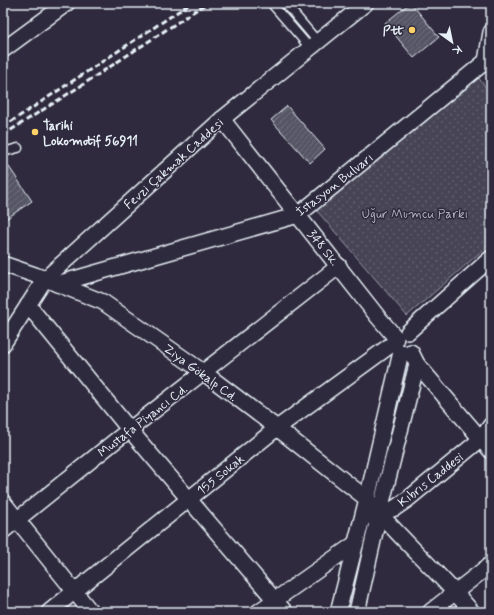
<svg xmlns="http://www.w3.org/2000/svg" width="494" height="615" font-family="Mynerve,sans-serif">
	<style>
		.park { fill: url(#park-dots); stroke: #979aa6 }
		.building { fill: url(#building-hatch); stroke: #e8f1f8 }
		.lines { fill: none; stroke-linecap: round; stroke-linejoin: round }
		.service-casing { stroke: #e8f1f8; stroke-width: 11 }
		.minor-casing { stroke: #e8f1f8; stroke-width: 18 }
		.service { stroke: #2f2a3d; stroke-width: 8 }
		.minor { stroke: #2f2a3d; stroke-width: 15 }
		.rail { stroke: #e8f1f8; stroke-width: 3; stroke-dasharray: 6 3; stroke-linecap: butt }
		.poi-dot { fill: #ffd166; stroke: #2f2a3d; stroke-width: 1.5 }
		.labels { text-anchor: middle; stroke-width: 3; stroke-linejoin: round; paint-order: stroke }
		.poi-label { font-size: 13px; font-weight: bold; fill: #e8f1f8; stroke: #2f2a3d; text-anchor: end }
		.street-label { font-size: 13px; fill: #e8f1f8; stroke: #2f2a3d }
		.park-label { font-size: 13px; fill: #afb4bf; stroke: #2f2a3d }
	</style>
	<defs>
		<pattern id="park-dots" width="8" height="8" patternUnits="userSpaceOnUse"><rect width="8" height="8" fill="#464455"/><path d="M2 2h.1M6 6h.1" fill="none" stroke="#615f6e" stroke-width="1.8" stroke-linecap="round"/></pattern>
		<pattern id="building-hatch" width="6" height="6" patternUnits="userSpaceOnUse"><rect width="6" height="6" fill="#575565"/><path d="M-1 1l2-2M0 6l6-6M5 7l2-2" fill="none" stroke="#6f6e7c"/></pattern>
	</defs>
	<rect width="100%" height="100%" fill="#2f2a3d"/>
	<filter id="ink" filterUnits="userSpaceOnUse"><feTurbulence type="fractalNoise" baseFrequency=".025" numOctaves="2"/><feDisplacementMap in="SourceGraphic" scale="8" xChannelSelector="R" yChannelSelector="G"/><feConvolveMatrix kernelMatrix="1 2 1 2 8 2 1 2 1" color-interpolation-filters="sRGB"/></filter>
	<g filter="url(#ink)">
		<path class="park" d="M474 72 491 94V243L407 316 312 205Z"/>
		<g class="building">
			<path d="M410 3H411L439 37 414 58 385 23Z"/>
			<path d="M287 106 325 149 310 163 271 120Z"/>
			<path d="M3 158 32 201 3 221Z"/>
		</g>
		<g class="lines">
			<defs>
				<g id="service">
					<path d="M271 3 310 48"/>
					<path d="M285 3 318 42"/>
					<path d="M3 152 18 148"/>
				</g>
				<g id="minor">
					<path d="M3 50 67 3"/>
					<path d="M222 119 378 317 396 338"/>
					<path d="M3 264 35 275 103 302 203 372 277 428 367 499C400 539 439 572 472 612"/>
					<path d="M57 284 298 215 486 61 491 32"/>
					<path d="M28 305 129 429 285 612"/>
					<path d="M408 332 491 258"/>
					<path d="M3 344 45 279 222 119 366 3"/>
					<path d="M411 352 417 364 491 451"/>
					<path d="M3 502 91 612"/>
					<path d="M371 517 395 508 408 499 481 439 491 425"/>
					<path d="M3 531 115 441 339 266"/>
					<path d="M49 612 277 428 395 342"/>
					<path d="M258 612 356 543"/>
					<path d="M338 612 367 499 401 352"/>
					<path d="M357 612 379 514 417 364"/>
					<path d="M430 612 491 564"/>
				</g>
			</defs>
			<use href="#service" class="service-casing"/>
			<use href="#minor" class="minor-casing"/>
			<use href="#service" class="service"/>
			<use href="#minor" class="minor"/>
			<g class="rail">
				<path d="M3 127 191 3"/>
				<path d="M3 135 79 87 207 3"/>
			</g>
		</g>
	</g>
	<g class="poi-dot">
		<circle cx="412" cy="30" r="4"/>
		<circle cx="35" cy="132" r="4"/>
	</g>
	<g class="labels">
		<g class="poi-label">
			<text x="404" y="35">Ptt</text>
			<text x="43" y="130" text-anchor="start">Tarihi<tspan x="43" dy="15">Lokomotif 56911</tspan></text>
		</g>
		<g class="street-label">
			<text transform="translate(173 163) rotate(-42)" y="5">Fevzi Çakmak Caddesi</text>
			<text transform="translate(334 184) rotate(-38)" y="5">İstasyon Bulvarı</text>
			<text transform="translate(324 247) rotate(51)" y="5">348 Sk.</text>
			<text transform="translate(201 372) rotate(36)" y="5">Ziya Gökalp Cd.</text>
			<text transform="translate(142 420) rotate(-38)" y="5">Mustafa Piyancı Cd.</text>
			<text transform="translate(220 474) rotate(-39)" y="5">155 Sokak</text>
			<text transform="translate(430 479) rotate(-38)" y="5">Kıbrıs Caddesi</text>
		</g>
		<g class="park-label">
			<text x="415" y="218">Uğur Mumcu Parkı</text>
		</g>
	</g>
	<rect width="494" height="615" fill="none" stroke="#2f2a3d" stroke-width="16"/>
	<rect x="8" y="8" width="478" height="599" fill="none" stroke="#e8f1f8" stroke-width="1.5" filter="url(#ink)"/>
	<g transform="translate(452 42) rotate(147)" stroke="#2f2a3d" stroke-width="3" paint-order="stroke">
	<path d="M0-3L7 15L0 10L-7 15Z" fill="#e8f1f8"/>
	<text y="-6" font-size="11" font-weight="bold" text-anchor="middle" fill="#e8f1f8">K</text>
	</g>
</svg>
